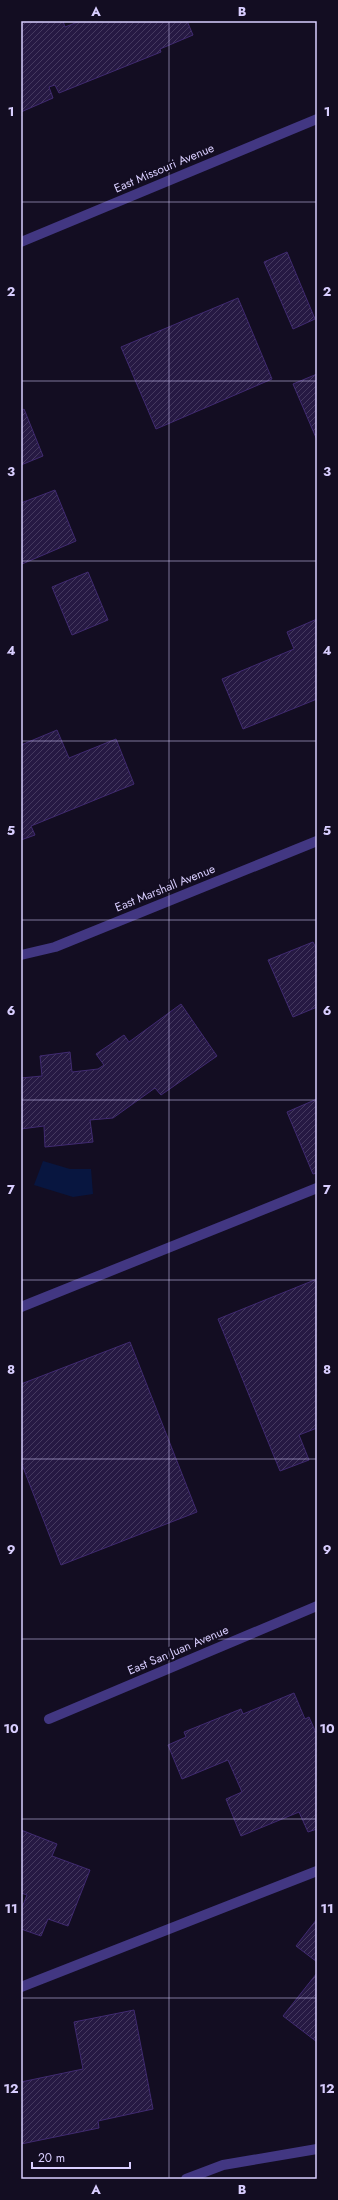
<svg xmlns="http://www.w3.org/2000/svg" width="338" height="2200" font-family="Jost,sans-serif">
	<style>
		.water { fill: #081640 }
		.building { fill: url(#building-hatch); stroke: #402a70 }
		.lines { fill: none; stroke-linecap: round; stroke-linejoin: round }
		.service { stroke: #423782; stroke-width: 10 }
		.minor { stroke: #423782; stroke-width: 10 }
		.tertiary { stroke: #423782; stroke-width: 10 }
		.grid { fill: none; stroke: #d9ceff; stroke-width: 1; stroke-opacity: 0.55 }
		.labels { text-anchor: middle; stroke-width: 4; stroke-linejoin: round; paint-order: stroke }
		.street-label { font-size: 12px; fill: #d9ceff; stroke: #130d22 }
		.neatline { fill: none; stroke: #d9ceff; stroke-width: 1.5 }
		.grid-label { font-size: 13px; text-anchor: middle; font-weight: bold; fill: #d9ceff }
	</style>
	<defs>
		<pattern id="building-hatch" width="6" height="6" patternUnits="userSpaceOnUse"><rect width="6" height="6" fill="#261943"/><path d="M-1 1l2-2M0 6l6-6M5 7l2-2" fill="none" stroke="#45395f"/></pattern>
	</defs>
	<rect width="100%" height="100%" fill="#130d22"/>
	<path class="water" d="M43 1161 70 1169H91L93 1194 73 1197 34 1185Z"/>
	<g class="building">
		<path d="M21 21H63L65 27 80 21H187L193 35 160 49 161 52 59 93 55 85 49 87 53 98 21 112Z"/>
		<path d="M287 252 315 319 293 329 264 262Z"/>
		<path d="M238 298 272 379 156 429 121 347Z"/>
		<path d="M317 374V440L293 384Z"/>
		<path d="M24 409 43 456 21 465V411Z"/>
		<path d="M55 490 76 541 22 564 21 503Z"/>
		<path d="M88 572 108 620 72 635 52 587Z"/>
		<path d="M317 619V699L243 729 222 679 294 649 287 632Z"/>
		<path d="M57 730 69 758 116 739 134 784 31 826 35 835 21 840V745Z"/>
		<path d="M313 942 317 950V1007L293 1017 268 960Z"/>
		<path d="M181 1004 217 1056 161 1095 155 1088 113 1118 90 1120 93 1142 45 1147 44 1126 21 1129V1078L42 1076 40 1056 70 1052 72 1072 98 1069 104 1065 96 1054 124 1035 129 1042Z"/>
		<path d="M317 1099V1173L313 1174 287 1112Z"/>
		<path d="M317 1279V1428L299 1435 309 1460 280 1471 218 1319Z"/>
		<path d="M130 1342 197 1512 61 1565 21 1462V1384Z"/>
		<path d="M294 1693 305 1719 309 1717 317 1735V1829L308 1832 299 1812 241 1836 226 1799 242 1792 228 1760 182 1779 168 1745 186 1737 184 1732 241 1709 243 1714Z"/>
		<path d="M21 1830 57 1844 52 1856 90 1870 68 1926 48 1919 41 1936 21 1929V1910L27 1895 21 1893Z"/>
		<path d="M317 1919V1962L296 1946Z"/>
		<path d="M317 1973V2042L283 2016Z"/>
		<path d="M134 2010 153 2109 98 2121 99 2128 21 2144V2082L83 2069 74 2022Z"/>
	</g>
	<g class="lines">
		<g class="service">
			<path d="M21 1307 317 1188"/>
			<path d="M21 1987 317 1871"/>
		</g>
		<g class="minor">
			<path d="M21 955 55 947 317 841"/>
			<path d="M49 1719 317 1606"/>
			<path d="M186 2179 223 2165 317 2149"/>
		</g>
		<path class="tertiary" d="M21 242 317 119"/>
	</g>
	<path class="grid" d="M169 21V2179M21 202H317M21 381H317M21 561H317M21 741H317M21 920H317M21 1100H317M21 1280H317M21 1459H317M21 1639H317M21 1819H317M21 1998H317"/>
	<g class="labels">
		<g class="street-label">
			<text transform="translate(164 168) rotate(-23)" y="4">East Missouri Avenue</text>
			<text transform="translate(165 888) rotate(-22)" y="4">East Marshall Avenue</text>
			<text transform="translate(178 1650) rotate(-23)" y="4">East San Juan Avenue</text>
		</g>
	</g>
	<rect width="338" height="2200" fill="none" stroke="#130d22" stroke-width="44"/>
	<path d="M32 2162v6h98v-6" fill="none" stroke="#d9ceff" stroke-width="2"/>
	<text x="38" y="2162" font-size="12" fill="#d9ceff" stroke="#130d22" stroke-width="3" paint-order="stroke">20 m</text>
	<rect x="22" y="22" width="294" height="2156" class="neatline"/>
	<g class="grid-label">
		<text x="96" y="16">A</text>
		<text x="242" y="16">B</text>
		<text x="11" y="116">1</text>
		<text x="327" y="116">1</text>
		<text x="11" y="296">2</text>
		<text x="327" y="296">2</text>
		<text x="11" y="476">3</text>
		<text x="327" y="476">3</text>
		<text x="11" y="655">4</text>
		<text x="327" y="655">4</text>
		<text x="11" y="835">5</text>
		<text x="327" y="835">5</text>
		<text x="11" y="1015">6</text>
		<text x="327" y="1015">6</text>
		<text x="11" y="1194">7</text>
		<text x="327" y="1194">7</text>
		<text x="11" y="1374">8</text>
		<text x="327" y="1374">8</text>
		<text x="11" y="1554">9</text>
		<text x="327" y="1554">9</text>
		<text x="11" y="1733">10</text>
		<text x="327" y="1733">10</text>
		<text x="11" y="1913">11</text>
		<text x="327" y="1913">11</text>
		<text x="11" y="2093">12</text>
		<text x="327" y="2093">12</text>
		<text x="96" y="2194">A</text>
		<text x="242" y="2194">B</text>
	</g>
</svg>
